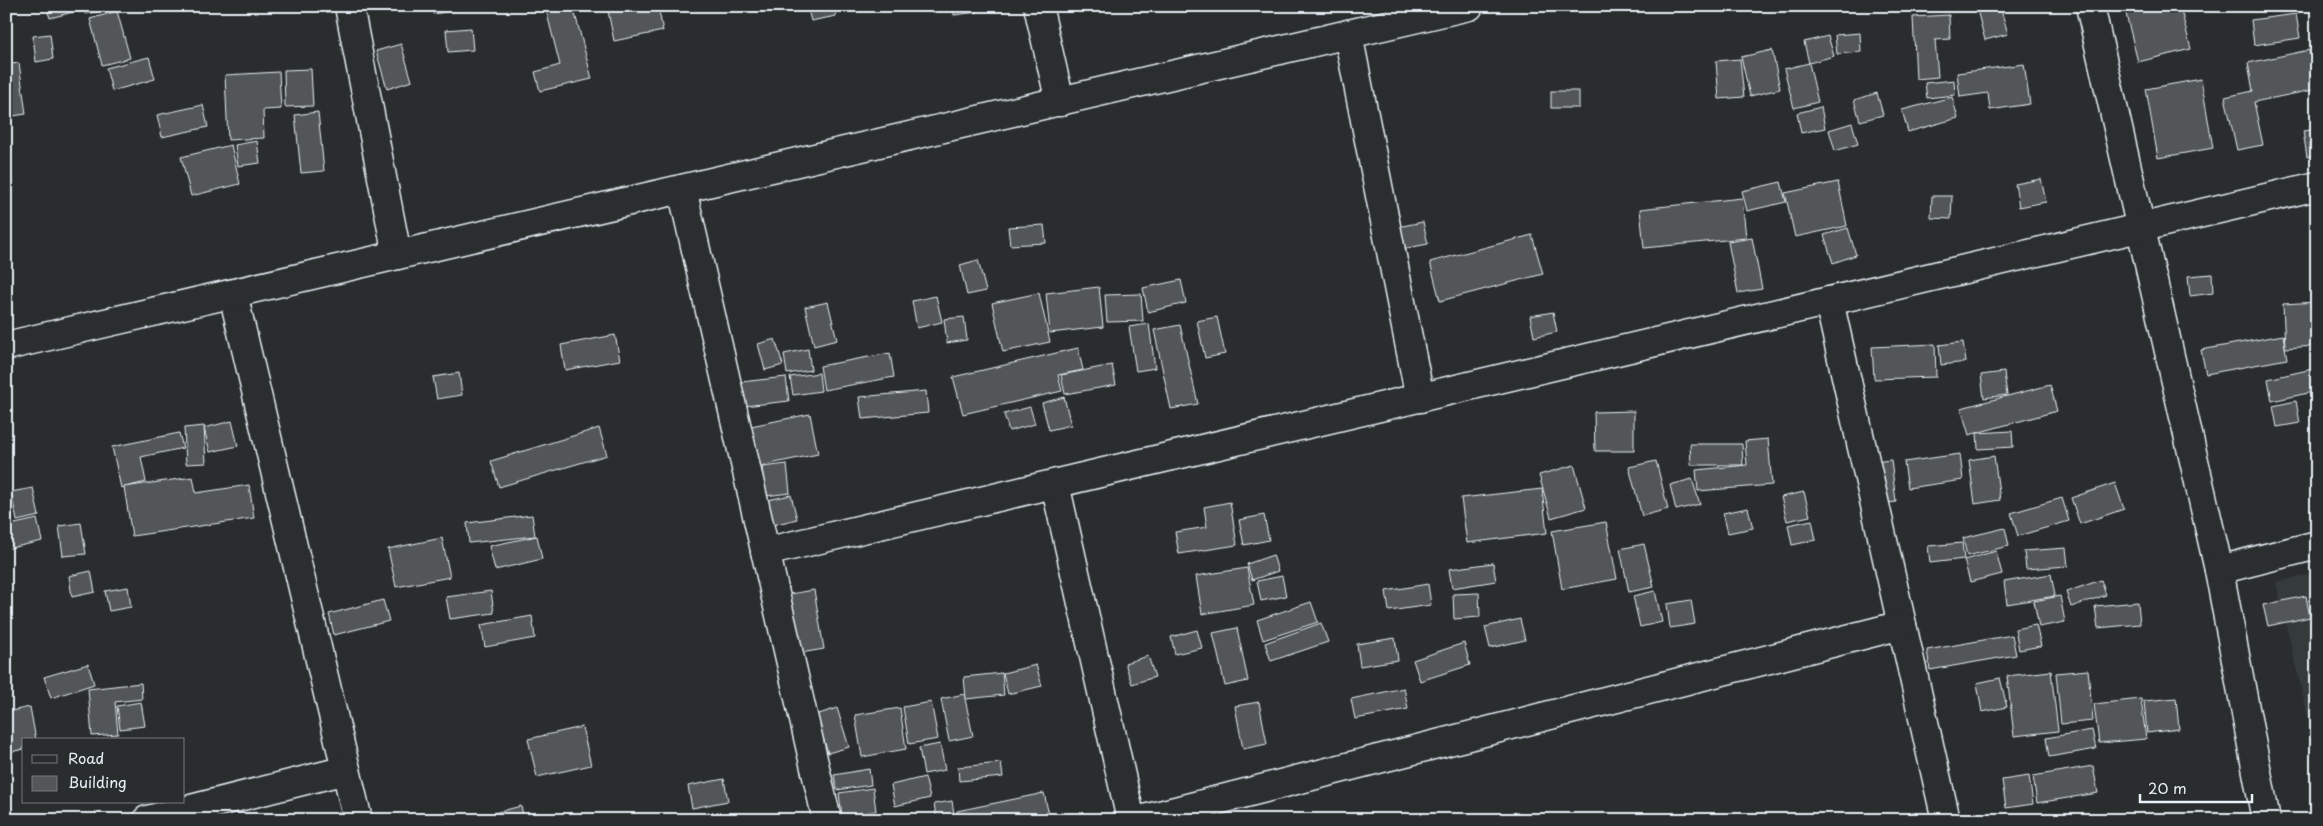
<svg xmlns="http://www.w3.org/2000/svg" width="2323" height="826" font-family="'Playpen Sans',sans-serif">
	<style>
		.built { fill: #363a3b }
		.building { fill: #535759; stroke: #e8f1f8 }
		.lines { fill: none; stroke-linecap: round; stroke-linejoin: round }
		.minor-casing { stroke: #e8f1f8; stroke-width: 31 }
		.minor { stroke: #2a2d2e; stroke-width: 28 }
	</style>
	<rect width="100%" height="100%" fill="#2a2d2e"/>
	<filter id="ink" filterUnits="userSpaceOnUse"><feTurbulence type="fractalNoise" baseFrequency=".02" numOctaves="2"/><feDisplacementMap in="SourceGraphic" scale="10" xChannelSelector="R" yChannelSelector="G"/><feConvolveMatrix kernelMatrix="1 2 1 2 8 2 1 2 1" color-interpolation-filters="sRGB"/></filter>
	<g filter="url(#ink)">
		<path class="built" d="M2317 573V755L2276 582Z"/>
		<g class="building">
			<path d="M46 6H75L77 11 50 18Z"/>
			<path d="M84 6H129L85 14Z"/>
			<path d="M432 6H486L433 14Z"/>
			<path d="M545 6H573L592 79 540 91 535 72 560 65Z"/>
			<path d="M607 6H658L663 31 614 41Z"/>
			<path d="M807 6H833L836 16 811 21Z"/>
			<path d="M953 6H978V12L954 15Z"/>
			<path d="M1976 6H2000L2008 34 1985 40Z"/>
			<path d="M2124 6H2194L2181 10 2191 49 2138 62Z"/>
			<path d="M117 11 130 58 102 65 90 19Z"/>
			<path d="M2296 14 2300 38 2254 45 2251 20Z"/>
			<path d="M1949 15 1950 39 1935 40 1938 77 1916 79 1913 17Z"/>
			<path d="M471 28 473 50 448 52 446 30Z"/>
			<path d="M1860 33 1861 52 1837 54 1835 35Z"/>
			<path d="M50 34 53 59 36 62 33 36Z"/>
			<path d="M1828 36 1834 56 1809 63 1804 42Z"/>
			<path d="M401 44 412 81 387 89 376 51Z"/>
			<path d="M1772 50 1780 89 1750 96 1741 57Z"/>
			<path d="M2309 50 2317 89 2254 102 2263 145 2237 150 2225 97 2253 91 2248 63Z"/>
			<path d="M149 57 155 79 112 91 106 68Z"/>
			<path d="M1740 59 1744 97 1719 99 1716 61Z"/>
			<path d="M19 63 26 114 6 117V65Z"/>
			<path d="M1809 63 1818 102 1794 108 1784 69Z"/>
			<path d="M2024 64 2030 104 1990 110 1988 93 1960 97 1957 73Z"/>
			<path d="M311 69 313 106 285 107 284 70Z"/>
			<path d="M279 72 281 109 263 110 264 138 228 140 225 75Z"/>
			<path d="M2201 79 2213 148 2158 158 2146 89Z"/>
			<path d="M1954 80 1955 95 1927 98 1925 83Z"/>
			<rect x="1551" y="91" width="28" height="17"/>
			<path d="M1877 93 1883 115 1860 121 1854 100Z"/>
			<path d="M1952 97 1958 118 1908 132 1902 110Z"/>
			<path d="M203 105 208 127 162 137 157 115Z"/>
			<path d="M1821 107 1825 128 1801 133 1797 113Z"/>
			<path d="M318 112 324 171 301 173 295 115Z"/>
			<path d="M1852 123 1858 144 1835 151 1829 130Z"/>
			<path d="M2317 129V155L2307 157 2303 131Z"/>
			<path d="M257 141 260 163 238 166 235 145Z"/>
			<path d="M6 142 12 179 6 180Z"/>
			<path d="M231 145 240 184 191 196 181 157Z"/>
			<path d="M2041 179 2046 202 2019 207 2015 184Z"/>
			<path d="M1781 182 1786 202 1747 211 1742 191Z"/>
			<path d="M1838 182 1847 226 1795 237 1785 193Z"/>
			<path d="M6 187 11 240H6Z"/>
			<path d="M1932 196H1952L1951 219 1931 218Z"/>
			<path d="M1742 198 1746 238 1644 248 1640 209Z"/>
			<path d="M1423 222 1428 244 1397 250 1392 228Z"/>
			<path d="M1044 225 1046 243 1010 245 1008 227Z"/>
			<path d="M1848 228 1856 255 1833 263 1824 235Z"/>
			<path d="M1532 235 1543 274 1440 301 1430 262Z"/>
			<path d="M1752 238 1762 289 1738 293 1728 242Z"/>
			<path d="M978 260 986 291 967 295 960 265Z"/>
			<path d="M2212 274 2213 293 2190 296 2188 276Z"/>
			<path d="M1181 280 1186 303 1148 312 1143 288Z"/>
			<path d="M1099 287 1103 327 1050 333 1046 293Z"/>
			<path d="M1039 293 1050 342 1003 352 992 303Z"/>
			<path d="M1141 294 1143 321 1107 322 1105 295Z"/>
			<path d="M936 296 942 322 917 328 912 301Z"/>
			<path d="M828 302 837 340 814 346 805 307Z"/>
			<path d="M2317 302V346L2285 348 2283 304Z"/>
			<path d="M1553 312 1557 332 1534 337 1530 316Z"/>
			<path d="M964 317 967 340 947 343 944 319Z"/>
			<path d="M1217 317 1225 354 1205 358 1197 321Z"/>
			<path d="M1149 324 1155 368 1136 371 1129 327Z"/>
			<path d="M1180 325 1198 404 1171 409 1154 330Z"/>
			<path d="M615 335 620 360 565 370 561 345Z"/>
			<path d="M2283 335 2287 359 2206 374 2201 350Z"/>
			<path d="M775 339 783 365 765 370 758 344Z"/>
			<path d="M1963 342 1966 362 1941 365 1939 345Z"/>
			<path d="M1935 344 1936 377 1874 379 1872 347Z"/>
			<path d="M1078 348 1083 370 1058 375 1062 391 963 414 953 377Z"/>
			<path d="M808 349 811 370 787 374 784 354Z"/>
			<path d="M890 353 894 377 824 390 820 366Z"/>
			<path d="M1112 365 1116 385 1065 394 1061 375Z"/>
			<path d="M2317 368V391L2272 401 2268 379Z"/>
			<path d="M2004 372 2007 395 1984 398 1981 375Z"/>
			<path d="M459 373 462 395 437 399 433 377Z"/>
			<path d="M819 373 821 391 793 395 790 377Z"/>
			<path d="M786 377 789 401 744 406 741 382Z"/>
			<path d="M2050 385 2057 411 1969 435 1961 408Z"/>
			<path d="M926 391 928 413 862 419 859 397Z"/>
			<path d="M1064 397 1071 425 1049 430 1042 403Z"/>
			<path d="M2296 401 2300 423 2277 427 2273 406Z"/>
			<path d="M1030 407 1035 424 1009 431 1004 414Z"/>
			<path d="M1634 411V451H1595L1594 412Z"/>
			<path d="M810 414 818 454 760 466 751 426Z"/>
			<path d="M232 421 238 446 210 452 204 428Z"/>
			<path d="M204 426 206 463 186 464 184 428Z"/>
			<path d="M599 428 607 455 499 487 491 461Z"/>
			<path d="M2012 431 2013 447 1978 449 1977 433Z"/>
			<path d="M179 433 183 448 141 457 146 482 121 488 112 447Z"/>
			<path d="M1768 439 1772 485 1698 491 1696 470 1747 465 1745 441Z"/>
			<path d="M1690 444H1742L1743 465H1691Z"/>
			<path d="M1960 454 1963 480 1908 488 1904 462Z"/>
			<path d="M1994 456 2000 500 1975 504 1969 460Z"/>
			<path d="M1891 460 1896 502 1871 505 1866 463Z"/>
			<path d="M1656 461 1668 509 1642 516 1629 467Z"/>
			<path d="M787 464 790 493 765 496 762 467Z"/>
			<path d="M1574 465 1586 508 1551 518 1539 475Z"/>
			<path d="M193 477 196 493 249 485 254 518 132 536 124 487Z"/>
			<path d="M1692 479 1700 504 1676 510 1670 485Z"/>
			<path d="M2115 483 2124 509 2080 524 2071 498Z"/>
			<path d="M33 488 39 516 17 521 11 492Z"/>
			<path d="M1542 489 1547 533 1467 543 1461 498Z"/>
			<path d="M1804 492 1810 516 1787 521 1781 497Z"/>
			<path d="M791 495 797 519 773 525 767 500Z"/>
			<path d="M2062 498 2069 521 2018 536 2011 513Z"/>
			<path d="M1230 502 1237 545 1179 554 1175 532 1207 527 1204 507Z"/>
			<path d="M1748 508 1753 528 1728 533 1723 513Z"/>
			<path d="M532 515 535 536 469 543 467 523Z"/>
			<path d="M1264 515 1269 540 1244 545 1239 520Z"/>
			<path d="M37 519 42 541 6 549V526Z"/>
			<path d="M1812 520 1816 540 1792 545 1788 525Z"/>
			<path d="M1606 522 1617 579 1562 589 1552 531Z"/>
			<path d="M81 523 86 554 63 556 59 526Z"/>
			<path d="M2005 528 2009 546 1967 556 1963 538Z"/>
			<path d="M537 536 542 559 495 570 489 546Z"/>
			<path d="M442 538 450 577 396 587 388 549Z"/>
			<path d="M1962 543 1964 559 1930 563 1928 546Z"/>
			<path d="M1644 544 1654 587 1629 592 1620 549Z"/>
			<path d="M2066 548 2068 566 2026 569 2024 551Z"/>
			<path d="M1996 551 2002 574 1970 582 1964 560Z"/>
			<path d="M1273 555 1278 571 1252 580 1247 564Z"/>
			<path d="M1493 563 1496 581 1452 588 1449 569Z"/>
			<path d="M1247 568 1254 605 1202 614 1196 576Z"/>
			<path d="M91 571 95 592 72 597 69 576Z"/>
			<path d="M2051 574 2055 596 2007 604 2004 582Z"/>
			<path d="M1282 576 1286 596 1261 601 1257 581Z"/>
			<path d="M2101 580 2106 595 2071 607 2066 592Z"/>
			<path d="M1428 584 1431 605 1389 611 1386 591Z"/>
			<path d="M128 587 131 607 109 611 105 591Z"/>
			<path d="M814 590 824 649 795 654 784 595Z"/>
			<path d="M491 591 494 613 450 619 446 597Z"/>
			<path d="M1655 591 1662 622 1640 627 1633 596Z"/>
			<path d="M1479 593 1480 617 1454 619 1453 594Z"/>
			<path d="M2060 596 2065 622 2039 627 2034 601Z"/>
			<path d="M2306 596 2310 617 2268 626 2263 605Z"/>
			<path d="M383 600 389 621 334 635 329 614Z"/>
			<path d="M1691 600 1695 624 1670 628 1667 604Z"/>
			<path d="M1311 602 1318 622 1263 640 1257 620Z"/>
			<path d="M2138 602 2140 624 2098 628 2095 606Z"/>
			<path d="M532 616 535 638 485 647 481 625Z"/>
			<path d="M1520 619 1525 640 1490 648 1485 627Z"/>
			<path d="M1321 623 1328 642 1271 661 1265 643Z"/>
			<path d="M2036 625 2041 646 2019 650 2015 629Z"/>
			<path d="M1237 628 1248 681 1225 686 1213 633Z"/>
			<path d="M1197 630 1202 648 1175 654 1171 637Z"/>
			<path d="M2012 635 2016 655 1930 670 1927 650Z"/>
			<path d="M1395 638 1398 660 1360 666 1357 644Z"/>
			<path d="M1464 643 1470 665 1420 681 1413 660Z"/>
			<path d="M1148 656 1155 677 1132 684 1125 663Z"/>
			<path d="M88 664 94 684 51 698 44 677Z"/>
			<path d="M1036 665 1042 686 1008 694 1003 673Z"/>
			<path d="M2088 670 2093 721 2061 724 2056 673Z"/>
			<path d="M2051 671 2058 731 2014 736 2007 676Z"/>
			<path d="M1002 673 1004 695 966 699 964 677Z"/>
			<path d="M2000 678 2007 707 1982 712 1977 683Z"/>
			<path d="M141 683 142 699 115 702 118 734 92 736 88 689Z"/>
			<path d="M1404 688 1408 709 1355 719 1351 699Z"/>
			<path d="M964 694 973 736 949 741 941 699Z"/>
			<path d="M2176 698 2179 729 2147 733 2144 701Z"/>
			<path d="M2141 699 2146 739 2099 743 2094 704Z"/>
			<path d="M141 702 145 726 120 729 117 706Z"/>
			<path d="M931 702 938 739 909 744 903 707Z"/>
			<path d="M1259 702 1267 744 1243 749 1235 706Z"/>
			<path d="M30 707 36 740H24V749L6 753V712Z"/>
			<path d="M837 708 849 747 828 753 816 715Z"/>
			<path d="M900 708 906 749 862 757 855 715Z"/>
			<path d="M582 727 591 765 537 777 528 739Z"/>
			<path d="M2092 730 2096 749 2049 757 2046 738Z"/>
			<path d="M940 744 945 770 924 774 919 748Z"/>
			<path d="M1001 763 1003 777 959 781 958 767Z"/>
			<path d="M2093 766 2098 793 2037 803 2033 776Z"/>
			<path d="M869 769 871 785 837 790 834 775Z"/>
			<path d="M2029 776 2033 804 2006 808 2002 780Z"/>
			<path d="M925 777 930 798 895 806 891 785Z"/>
			<path d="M724 779 728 801 692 808 688 786Z"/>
			<path d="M873 788 876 811 842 816 839 793Z"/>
			<path d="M1044 793 1050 820H959L957 811Z"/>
			<path d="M952 801 955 820H937L934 804Z"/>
			<path d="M521 806 524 820H496L494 813Z"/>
		</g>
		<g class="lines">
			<defs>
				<g id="minor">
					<path d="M349 6 397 255"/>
					<path d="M1038 6 1060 102"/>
					<path d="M2090 6 2219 570 2266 820"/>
					<path d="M1348 34 1420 398"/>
					<path d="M682 189 827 820"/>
					<path d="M233 294 358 820"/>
					<path d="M1829 301 1946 820"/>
					<path d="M6 346 1469 6"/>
					<path d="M1055 484 1131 820"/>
					<path d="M765 552 2317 186"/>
					<path d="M2219 570 2317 545"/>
					<path d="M147 820 346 770"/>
					<path d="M1140 820 1902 625"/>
				</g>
			</defs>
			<use href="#minor" class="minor-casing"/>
			<use href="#minor" class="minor"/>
		</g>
	</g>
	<rect width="2323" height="826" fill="none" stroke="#2a2d2e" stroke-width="25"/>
	<rect x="12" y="12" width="2298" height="801" fill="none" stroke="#e8f1f8" stroke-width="2" filter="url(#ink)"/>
	<rect x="22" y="738" width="162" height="65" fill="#2a2d2e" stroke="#767b7f"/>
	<rect x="32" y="755" width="25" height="8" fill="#2a2d2e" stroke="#767b7f"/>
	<text x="68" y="764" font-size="15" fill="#e8f1f8">Road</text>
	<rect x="32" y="776" width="25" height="15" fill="#535759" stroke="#767b7f"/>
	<text x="68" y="788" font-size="15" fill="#e8f1f8">Building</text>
	<path d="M2140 794v8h112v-8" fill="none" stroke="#e8f1f8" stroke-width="2.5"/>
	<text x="2148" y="794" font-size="15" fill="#e8f1f8" stroke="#2a2d2e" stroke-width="4" paint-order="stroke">20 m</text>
</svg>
